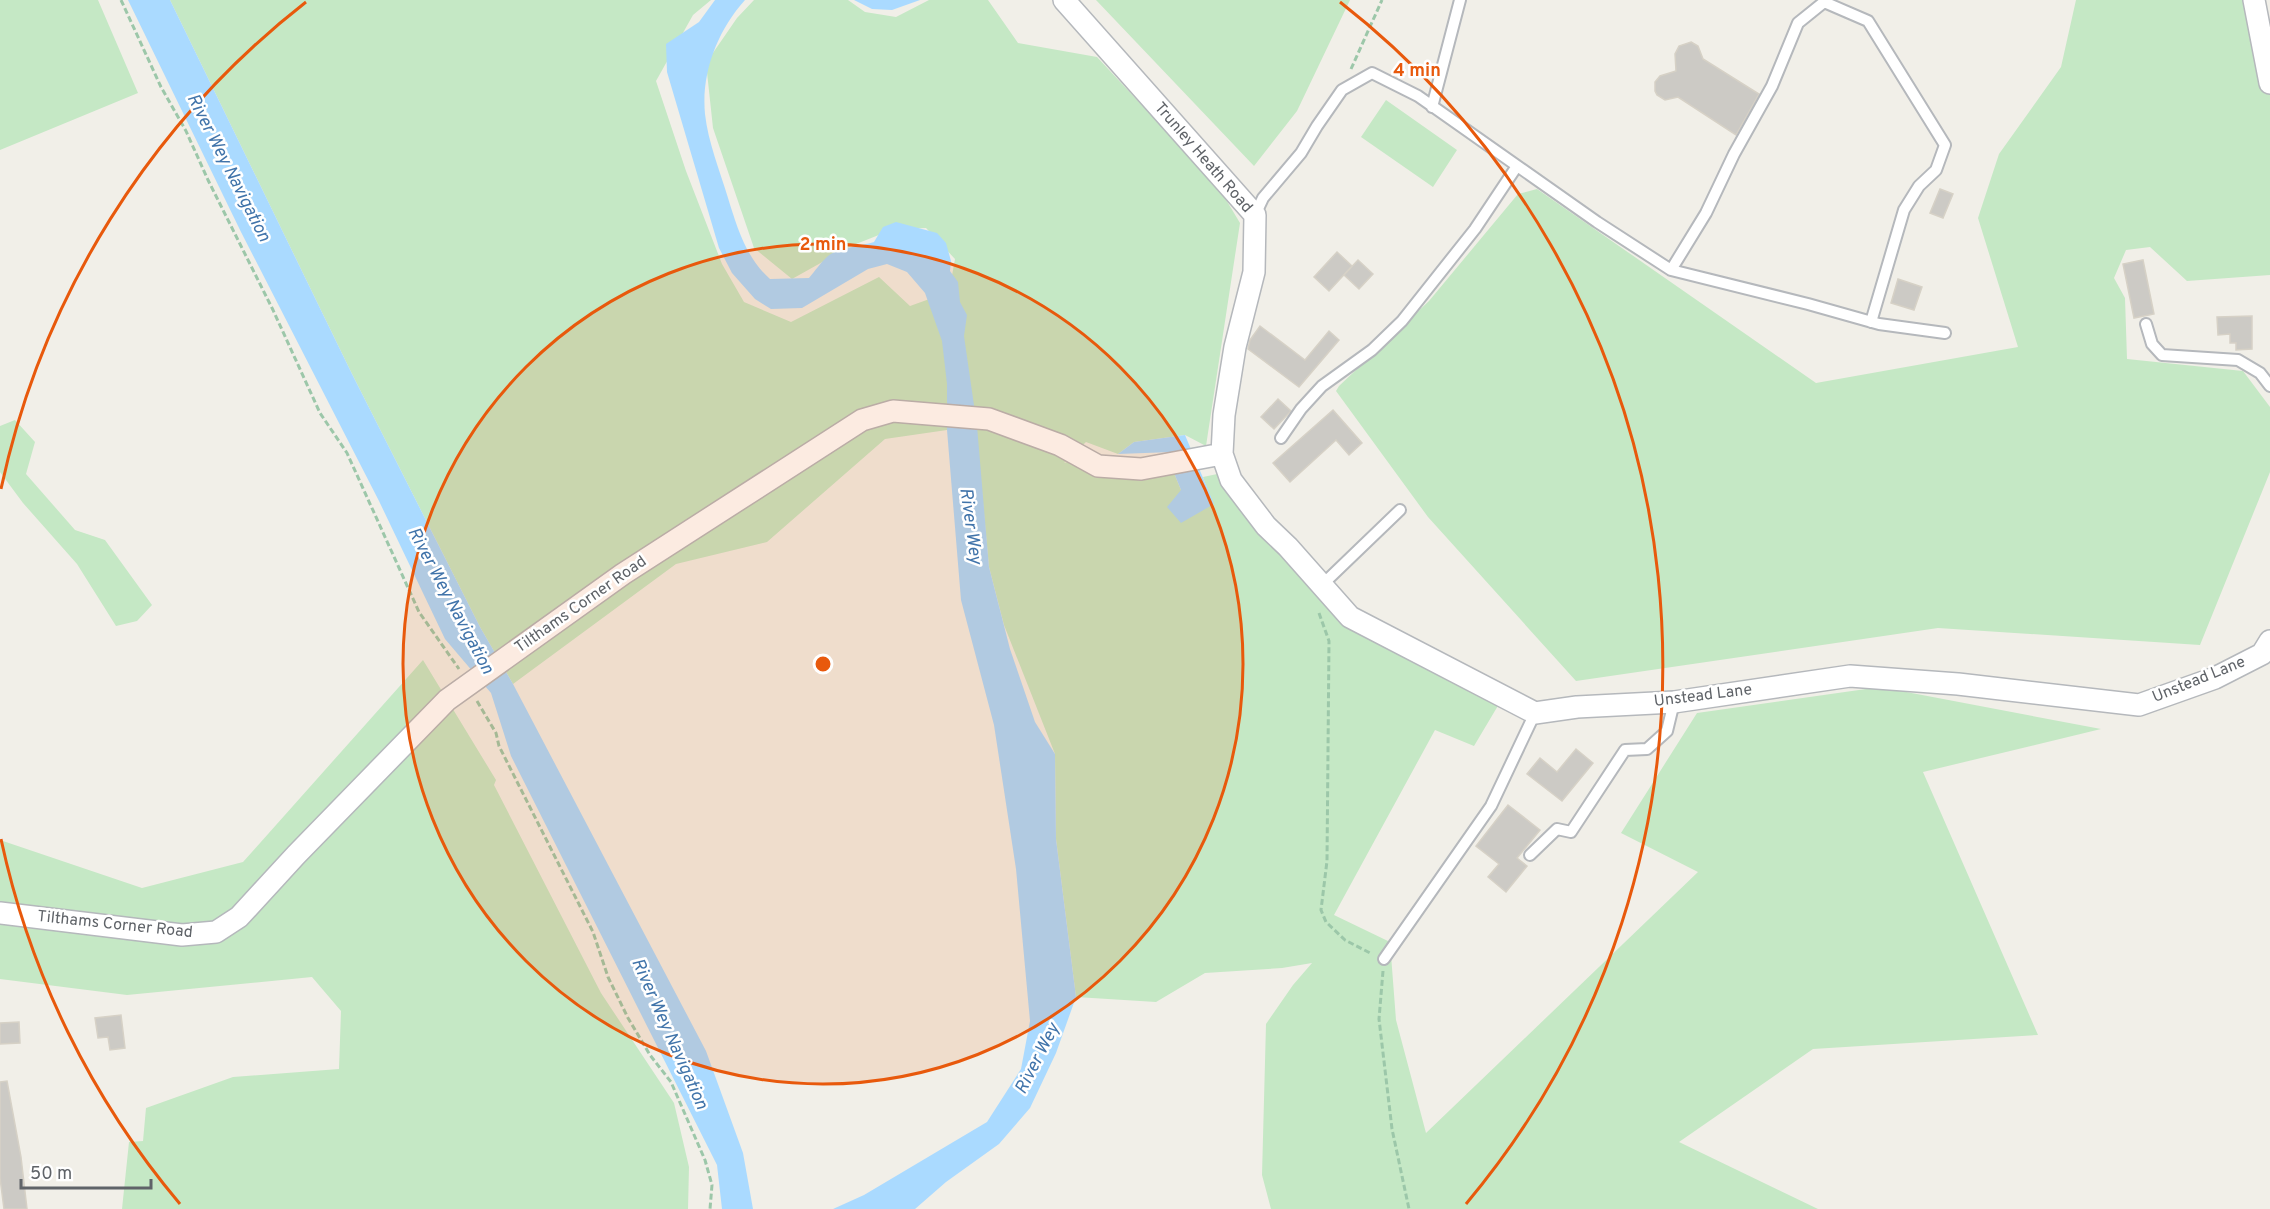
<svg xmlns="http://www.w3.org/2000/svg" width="2270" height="1209" viewBox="0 0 2270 1209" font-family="Overpass,sans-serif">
<rect width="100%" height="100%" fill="#f1efe8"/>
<path fill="#c5e8c5" d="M0,0H98L138,93L0,150Z
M170,0H711L693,15L656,81L686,171L722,264L744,302L791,322L879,277L910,306L949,292L955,259L926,228L894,229L851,246L792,279L754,248L713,128L706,63L737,18L754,0H848L865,12L896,17L929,0H988L1018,43L1097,57L1219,188L1240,223L1206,446L1185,435L1134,442L1118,454L1086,442L1064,463L1077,459L1117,479L1174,473L1181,490L1213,504L1203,477L1222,473L1241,510L1355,628L1499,704L1474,746L1435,730L1334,915L1390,942L1396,1020L1426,1133L1698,872L1621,833L1697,713L1880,687L2101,729L1923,772L2038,1035L1813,1049L1679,1142L1818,1209H1271L1262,1175L1266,1024L1293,985L1312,963L1282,968L1205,973L1156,1002L1076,997L1056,839L1055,754L1004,625L989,567L982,492L966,399L947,430L885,439L767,542L676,564L513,684L480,627L352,374Z
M1096,0H1350L1297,111L1254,166Z
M2076,0H2256L2270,68V275L2187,281L2150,247L2126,250L2114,278L2125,298L2127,359L2243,371L2270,407V472L2200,645L1938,628L1576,681L1428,517L1336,391L1339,386L1429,301L1518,194L1537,189L1816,383L2018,347L1978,218L1999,154L2061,67Z
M1386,100L1457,150L1433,187L1361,137Z
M15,420L35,442L26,474L75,530L105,540L152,605L137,621L116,626L77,564L23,503L0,472V426Z
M423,660L496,780L494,785L601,993L674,1103L689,1167L688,1209H122L129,1142L143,1141L146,1108L233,1077L339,1069L341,1011L312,977L127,995L0,979V840L142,888L243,862Z"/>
<path fill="#aadaff" d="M128,0H170L352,374L480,627L513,684L706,1051L743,1153L753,1209H722L717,1165L511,756L491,693L445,639L379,501L241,232Z
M715,0H745C718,30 701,72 705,114C708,142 720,171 728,198C737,227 746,258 770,279L809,278C815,271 821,262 828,256C838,248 861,246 874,242L883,227L896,222L937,233L946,243L951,261L950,271L958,282L960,302L967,315L964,336L977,426L989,567L1010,649L1035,722L1055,754L1056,839L1076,997L1056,1053L1030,1108L999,1144L946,1182L915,1209H833L864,1195L987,1122L1021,1069L1030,1021L1016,869L994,725L961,600L947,430V384L942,341L925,293L907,272L887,264L868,269L802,308L771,309L755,299L732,273L719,248L667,72L666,44L699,22Z
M854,0H920L892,10L872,9Z
M1185,435L1214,504L1181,523L1167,507L1181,490L1174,473L1172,452L1118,454L1134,442Z"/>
<path fill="#cccac5" stroke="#d6d1c6" stroke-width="1.5" d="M1691,42L1698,46L1703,59L1759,94L1736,135L1678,97L1665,100L1657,95L1655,91V82L1660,76L1676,71L1675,54L1679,46Z
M1940,189L1953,194L1943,218L1930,213Z
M1337,252L1352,266L1329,291L1314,277Z
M1358,260L1373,274L1359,289L1344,275Z
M2143,260L2154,314L2134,318L2123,264Z
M1898,279L1922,287L1914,310L1891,303Z
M2252,316V349L2236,350V343H2230V334L2218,335L2217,317Z
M1260,326L1305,360L1329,331L1339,340L1299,387L1248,349L1250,340Z
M1278,399L1291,411L1274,429L1261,417Z
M1333,410L1362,443L1349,455L1336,440L1290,482L1273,463Z
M1576,749L1593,763L1562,801L1527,774L1540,758L1557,772Z
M1508,805L1540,830L1517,858L1527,866L1506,892L1488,877L1499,864L1476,846Z
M121,1015L125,1048L110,1050L108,1037L98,1038L95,1018Z
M19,1022L20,1043L0,1044V1023Z
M7,1081L21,1157L27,1209H4L0,1178V1082Z"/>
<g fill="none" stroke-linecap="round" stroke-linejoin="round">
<g stroke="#b5b8bc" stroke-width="14">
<path id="lane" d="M1432,107L1460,0
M1255,215L1263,198L1301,153L1317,126L1342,90L1372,73L1418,96L1597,222L1671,270L1706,213L1734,154L1772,86L1798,23L1824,2L1868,21L1945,145L1936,170L1919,186L1904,210L1871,322
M1671,270L1808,304L1879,324L1945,333
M2146,324L2152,344L2162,355L2238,360L2260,373L2270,386
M1281,438L1301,409L1322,386L1372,350L1402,321L1475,229L1517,166
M1322,585L1400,510
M1530,855L1557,829L1571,832L1625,750L1647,749L1667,731L1674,702
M1384,959L1491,806L1535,713"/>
</g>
<g stroke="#b5b8bc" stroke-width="24">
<path id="street" d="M1064,0L1255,215L1254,272L1235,347L1224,415L1222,454L1231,480L1266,526L1288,547L1350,617L1535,713L1577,707L1674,702L1850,676L1958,684L2139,705L2215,678L2262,654L2270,641
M2254,0L2270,83
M0,913L182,935L216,932L239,917L296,855L447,700L623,574L862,420L893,411L989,419L1060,445L1098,466L1141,469L1222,454"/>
</g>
<path stroke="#9cc7a9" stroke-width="3" stroke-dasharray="6 3" stroke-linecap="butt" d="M121,0L161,87L186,131L208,180L273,310L320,413L347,453L419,612L459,669
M1351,69L1382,0
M1319,613L1329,641L1327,861L1321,910L1326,922L1345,940L1372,954
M477,701L496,733L499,746L593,932L608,977L628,1018L650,1055L671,1082L705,1160L712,1185L710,1209
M1383,971L1379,1019L1392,1129L1409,1209"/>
<use href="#lane" stroke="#fff" stroke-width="10"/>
<use href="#street" stroke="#fff" stroke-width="21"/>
</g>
<circle cx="823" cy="664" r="420" fill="#e8590c" fill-opacity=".12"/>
<g fill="none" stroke="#e8590c" stroke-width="3">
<circle cx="823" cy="664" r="420"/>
<path d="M180 1204A840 840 0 0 1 1 839M1 489A840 840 0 0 1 306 2M1340 2A840 840 0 0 1 1466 1204"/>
</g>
<g text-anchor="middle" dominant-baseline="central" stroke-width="5" stroke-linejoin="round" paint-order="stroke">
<g font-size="16" fill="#5f6368" stroke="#fff">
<text transform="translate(1203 158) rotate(49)">Trunley Heath Road</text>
<text transform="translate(581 605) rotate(-35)">Tilthams Corner Road</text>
<text transform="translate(2199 680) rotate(-22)">Unstead Lane</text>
<text transform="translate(1703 696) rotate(-7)">Unstead Lane</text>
<text transform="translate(115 925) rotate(6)">Tilthams Corner Road</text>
</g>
<g font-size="18" font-style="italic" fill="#4174aa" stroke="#fff">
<text transform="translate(228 168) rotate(63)">River Wey Navigation</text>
<text transform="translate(970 526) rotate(82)">River Wey</text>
<text transform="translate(450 601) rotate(62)">River Wey Navigation</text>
<text transform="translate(669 1034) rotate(66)">River Wey Navigation</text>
<text transform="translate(1038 1059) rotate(-63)">River Wey</text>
</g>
</g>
<circle cx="823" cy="664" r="9" fill="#e8590c" stroke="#fff" stroke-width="3"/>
<g font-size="18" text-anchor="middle" font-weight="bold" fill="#e8590c" stroke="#fff" stroke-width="5" stroke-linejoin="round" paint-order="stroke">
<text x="1417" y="76">4 min</text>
<text x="823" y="250">2 min</text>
</g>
<path d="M21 1179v9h130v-9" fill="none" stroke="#5f6368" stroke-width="3"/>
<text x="30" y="1179" font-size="18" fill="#5f6368" stroke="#ffffff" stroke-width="4.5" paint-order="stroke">50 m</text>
</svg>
